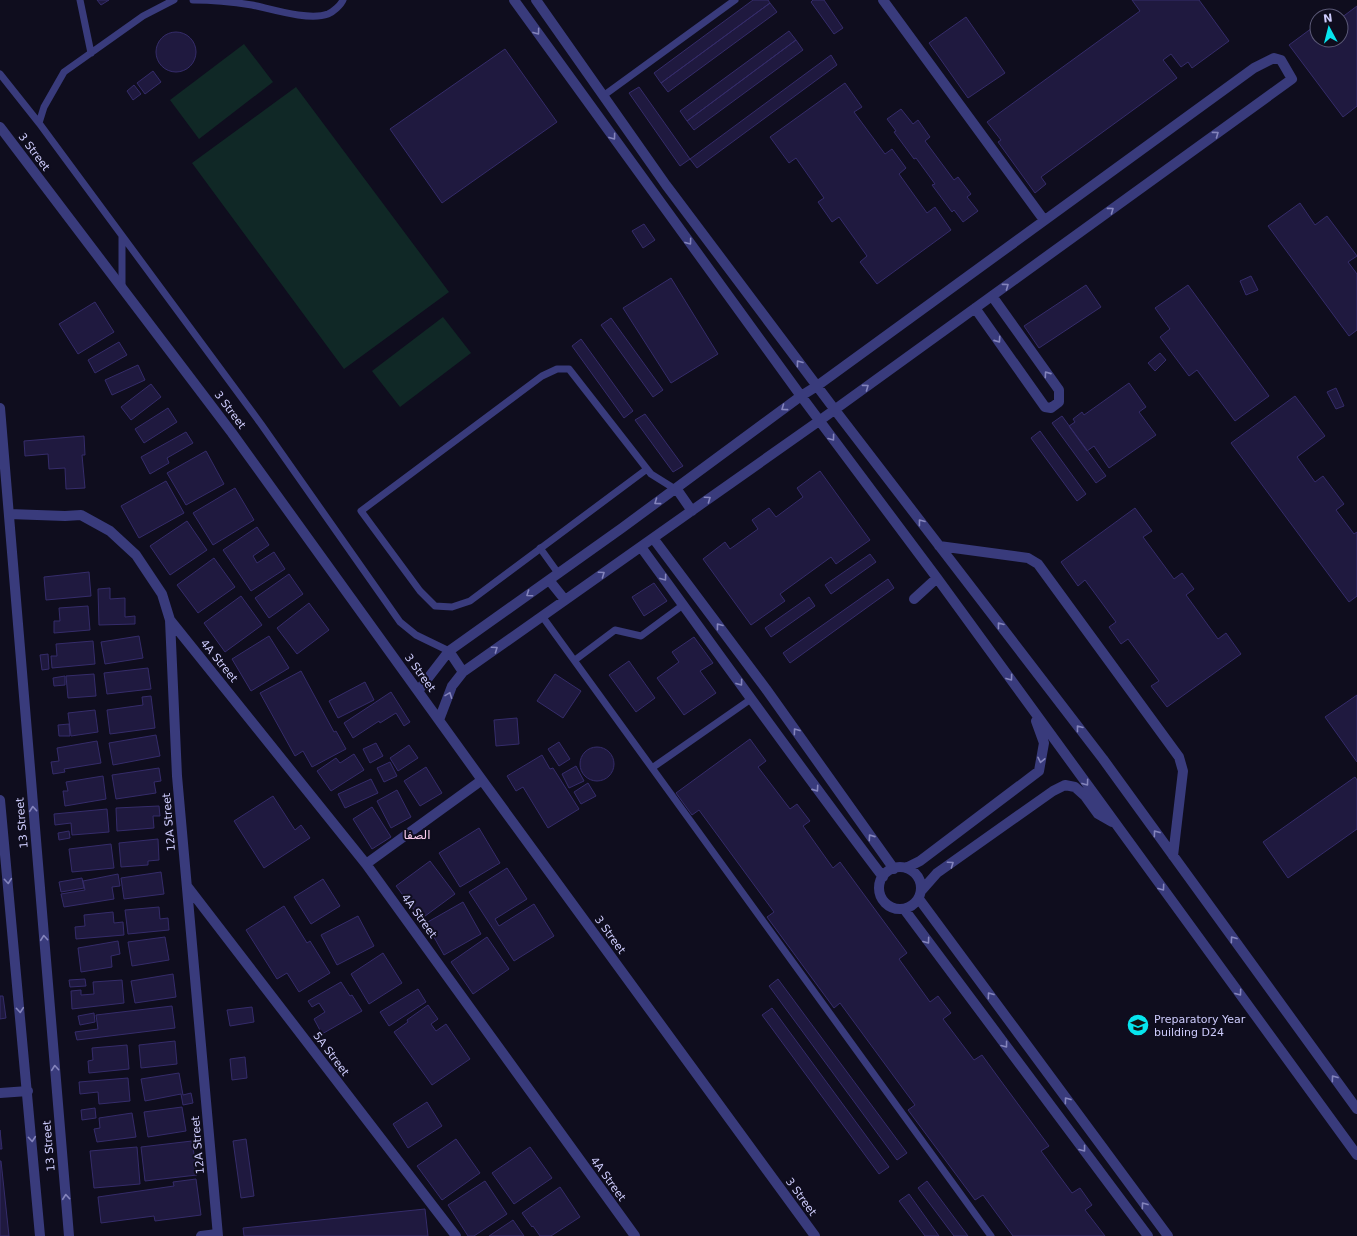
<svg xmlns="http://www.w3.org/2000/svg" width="1357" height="1236" viewBox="0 0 1357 1236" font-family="'DejaVu Sans','Noto Sans Arabic',sans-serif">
<rect width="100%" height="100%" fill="#0f0d1e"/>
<path fill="#102826" d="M244,44L273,82L199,139L170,100Z
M296,87L449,292L344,369L192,163Z
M443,317L471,353L400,407L372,371Z"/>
<path fill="#1f193f" stroke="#352c6a" d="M97,0H109L101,5Z
M753,0H768L770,3L661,83L654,73Z
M813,0H824L843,28L834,34L811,2Z
M1132,0H1199L1229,41L1192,68L1188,62L1181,67L1171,54L1163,60L1177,78L1041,177L1046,184L1035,193L998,142L1001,140L987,122L1140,11Z
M770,3L777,12L668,92L661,83Z
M1357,6V106L1343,117L1289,45L1312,28L1317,35V40H1341V18Z
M966,17L1005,73L968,98L929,43Z
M789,31L796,40L687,121L680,111Z
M156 52a20 20 0 1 1 40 0a20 20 0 1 1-40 0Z
M796,40L803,50L694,130L687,121Z
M505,49L557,122L442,203L390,129Z
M831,55L837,65L697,168L690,159Z
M153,71L161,82L145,94L137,83Z
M845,83L862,107L854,112L885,154L892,149L906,168L899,174L927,213L935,207L951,230L877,284L860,262L867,256L839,217L832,222L818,202L824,198L796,158L789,163L770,137Z
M134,85L141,94L133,100L127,91Z
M639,87L690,159L680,166L629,93Z
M901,109L913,124L918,120L930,137L925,141L954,180L958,177L971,194L967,197L978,211L963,222L954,210L952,212L932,185L935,184L916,158L914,159L894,132L896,131L887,119Z
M1300,203L1315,225L1327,216L1357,256L1348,262L1357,274V330L1349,336L1268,226Z
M644,224L655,240L643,248L632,231Z
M1251,276L1258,290L1246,295L1240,281Z
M671,278L718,354L671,383L623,308Z
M1086,285L1101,307L1039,348L1024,326Z
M1188,285L1269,396L1235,421L1197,370L1189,376L1160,337L1170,329L1155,308Z
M95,302L114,332L78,354L59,324Z
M611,318L663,390L653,397L601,325Z
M581,339L633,411L624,418L572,346Z
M119,342L127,355L95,373L88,360Z
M1160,353L1166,360L1155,371L1148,363Z
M138,365L145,380L112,395L105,380Z
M1129,383L1146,407L1139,412L1156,435L1109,468L1094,446L1087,451L1069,426L1075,422L1073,419L1082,412L1084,415Z
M151,384L161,397L131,420L121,407Z
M1336,388L1344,406L1336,409L1327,392Z
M1295,396L1325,436L1297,457L1315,482L1323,476L1344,504L1336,510L1354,534L1357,532V596L1349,602L1231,443Z
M168,408L177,422L144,443L135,429Z
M645,414L683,466L673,472L635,420Z
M1062,416L1106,476L1096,483L1052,423Z
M1040,431L1086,494L1077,501L1031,438Z
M186,432L193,443L167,458L169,463L150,474L141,457Z
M84,436L85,455H82L85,488L66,489L65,468L49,469L48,454L25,456L24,441Z
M206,451L224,484L186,505L167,473Z
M820,471L870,540L836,564L831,557L780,594L785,601L751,625L703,559L725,542L730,549L758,529L752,520L769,508L776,517L803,497L797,488Z
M166,481L184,513L139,538L121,506Z
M235,488L254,520L213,545L193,513Z
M1135,508L1152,531L1143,537L1174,579L1182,573L1194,589L1186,595L1218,639L1226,633L1241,654L1167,707L1151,686L1159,681L1128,639L1121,644L1109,627L1116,622L1085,580L1078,586L1061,562Z
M187,521L207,550L170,575L150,546Z
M257,527L269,545L253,556L257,563L274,552L285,569L251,591L223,550Z
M870,554L876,562L831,594L825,585Z
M214,558L235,587L198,613L177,585Z
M89,572L91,596L46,600L44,577Z
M289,574L303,594L269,618L255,598Z
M888,579L894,588L790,663L783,653Z
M654,583L667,601L644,616L632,597Z
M110,588V599L125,598V617L135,616V624L99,625L98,589Z
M241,596L262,625L225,652L204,623Z
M809,597L815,606L771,637L765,628Z
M309,603L329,630L297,654L277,628Z
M88,606L90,630L54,633V621H60L59,608Z
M139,636L143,658L105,664L101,642Z
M269,636L289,668L251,691L232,659Z
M694,637L713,663L700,671L716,693L684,715L657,678L679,662L672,652Z
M93,641L95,664L52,668L51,656H57L56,644Z
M48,654L49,669L42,670L40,655Z
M629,661L655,698L636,712L609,675Z
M148,668L151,689L107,694L104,673Z
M301,671L334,732L336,731L346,749L312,767L303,751L295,756L260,693Z
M94,674L96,696L68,698L66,676Z
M555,674L581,691L563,718L537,701Z
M65,676V685L54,686L53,678Z
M365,682L374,700L338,718L329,701Z
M391,692L410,722L404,726L396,713L380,723L379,721L353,738L344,723Z
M1357,695V762L1325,717Z
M151,696L155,728L110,734L107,710L143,705L142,697Z
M95,710L98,732L71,736L68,713Z
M517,718L519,744L496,746L494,720Z
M69,724L70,736H59L58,725Z
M156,735L160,756L113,765L109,743Z
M750,739L766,761L758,767L790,809L797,804L810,821L803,826L833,868L840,862L907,953L899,959L930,1002L938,996L951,1013L943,1019L974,1060L982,1055L998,1077L1049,1146L1041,1151L1072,1193L1080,1188L1092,1205L1085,1210L1105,1236H1013L983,1195L975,1200L908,1110L915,1105L840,1003L834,1008L767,917L774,912L699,810L692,815L676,793Z
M97,741L101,763L64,769L65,772L53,774L51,762L59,761L57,748Z
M559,742L570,759L559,766L548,749Z
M376,743L383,756L370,763L363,749Z
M409,745L418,758L398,771L390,758Z
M580 764a17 17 0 1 1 34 0a17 17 0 1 1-34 0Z
M354,754L364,770L331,791L317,771L336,758L340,763Z
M542,755L550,769L553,768L579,809L548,828L523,787L516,791L507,776Z
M390,762L397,776L384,782L377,768Z
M576,766L584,781L569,788L562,774Z
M426,767L442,793L420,806L404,781Z
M159,768L161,781L154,782L156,793L116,799L112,775Z
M103,776L106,799L65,806L63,791H68L66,782Z
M1355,777L1357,780V829L1288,878L1263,842Z
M371,779L378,793L345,808L338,794Z
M588,783L596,796L581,804L574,792Z
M397,790L411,817L391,828L377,801Z
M273,796L295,830L301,825L310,838L264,868L234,821Z
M159,806L160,816H153L154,828L117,831L116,808Z
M372,807L391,837L372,849L353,819Z
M107,809L109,832L72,835L71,823L55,825L54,814Z
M479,828L500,863L460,887L439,853Z
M69,831L70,838L59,840L58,833Z
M158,839L159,860L148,861V865L121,867L119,843Z
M111,844L114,868L72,872L69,849Z
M430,861L455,894L421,919L396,886Z
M507,868L527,899L495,919L499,926L534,904L554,936L514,961L469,892Z
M161,872L164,894L124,899L121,878Z
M118,874L120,886L112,887L114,899L64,907L61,894L85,890L83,881Z
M82,878L84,888L61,892L59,882Z
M323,879L340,906L311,924L294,897Z
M463,902L481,934L444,955L426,923Z
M284,906L307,943L310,941L330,973L299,992L287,973L277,979L246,930Z
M159,907L160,919L168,918L169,930L128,934L125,910Z
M113,912L114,923L123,922L124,935L76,939L75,927L85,926L84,915Z
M358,916L374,946L337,965L321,935Z
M165,937L169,960L132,966L128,942Z
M487,937L509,969L473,994L451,962Z
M118,941L120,954L111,956L112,967L81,972L78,948Z
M383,953L402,983L369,1004L351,974Z
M173,974L176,997L135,1003L131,981Z
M85,979L86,986L70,987L69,980Z
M778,979L907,1153L897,1160L769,986Z
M122,980L124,1003L72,1009L71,991L81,990V995L94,994L93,982Z
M341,982L350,996L352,995L362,1011L322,1034L314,1019L325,1012L319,1003L312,1007L308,1001Z
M418,989L426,1002L389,1026L380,1012Z
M0,996H3L6,1018L0,1019Z
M428,1005L438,1019L431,1024L436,1031L446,1024L470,1059L432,1085L394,1032L408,1022L407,1020Z
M172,1006L175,1028L77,1040L75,1032L98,1029L96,1015Z
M252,1007L254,1022L230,1026L227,1010Z
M772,1008L889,1167L879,1174L762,1015Z
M94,1013L95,1022L80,1025L78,1016Z
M175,1041L177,1064L141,1068L139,1045Z
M127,1045L129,1069L89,1073L88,1061L93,1060L92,1048Z
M245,1057L247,1078L232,1080L230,1059Z
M179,1073L183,1095L191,1093L193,1103L183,1105L181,1094L145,1101L141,1079Z
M128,1078L130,1101L99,1104L98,1092L80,1094L79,1082Z
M427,1102L442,1126L408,1148L393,1124Z
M182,1107L186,1131L148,1137L144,1112Z
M95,1108L96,1118L82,1120L81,1110Z
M132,1113L136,1137L97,1142L94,1129L100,1128L99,1118Z
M0,1130L2,1149H0Z
M246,1139L254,1196L241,1198L233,1141Z
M456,1139L480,1173L442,1200L417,1166Z
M192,1141L197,1175L145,1181L141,1147Z
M137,1147L140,1184L94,1188L90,1151Z
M530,1147L552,1178L514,1204L492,1173Z
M0,1161H1L9,1236H0Z
M196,1179L201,1215L155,1221L154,1216L101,1223L98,1197L174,1186L173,1182Z
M485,1181L507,1214L474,1236H468L448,1205Z
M927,1181L968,1236H954L918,1188Z
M560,1187L580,1217L551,1236H540L533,1226L532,1227L522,1213Z
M909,1194L939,1236H925L899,1201Z
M425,1209L428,1236H244L243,1228Z
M513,1220L524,1236H489Z"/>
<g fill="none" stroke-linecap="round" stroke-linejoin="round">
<path stroke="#393b7c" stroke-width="7" d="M80,0L91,53
M174,0L143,16L64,72L44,107L39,123L261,424L400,622L416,635L449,651
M193,0C212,0 233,2 252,5C271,9 309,21 328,14C333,12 341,5 343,0
M0,74L39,123
M603,96L735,0
M122,236V288
M647,469L470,601L452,607L435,606L420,591L361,511L542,376L557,369H569L647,469L651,474L675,489
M540,548L558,573
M542,616L991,1236
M575,660L615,630L641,636L683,605
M652,768L751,699"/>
<path stroke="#393b7c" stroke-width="10" d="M514,0L801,396L937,578L1357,1155
M536,0L666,185L835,410L1103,759L1357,1109
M883,0L1044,220
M0,127L232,433L482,780L815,1236
M975,308L1045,407L1051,408L1059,402V390L992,296
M0,408L69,1236
M676,488L692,511
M9,514L65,516L81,515L110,531L136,555L162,594L170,620L177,776L218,1236
M653,538L766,689L894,869
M939,546L1028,558L1038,564L1179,757L1183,771L1173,856
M641,547C721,657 800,768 883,877
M549,580L565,600
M914,599L937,578
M170,620L366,864L635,1236
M449,651L463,672
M418,691L449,651L622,528L801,396L817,386L1254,68L1274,58L1281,60L1292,79L819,421L463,672L452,686L439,720
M0,800L40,1236
M366,864L482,780
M879 888a21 21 0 1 1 42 0a21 21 0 1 1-42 0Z
M906,868L920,861L1039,771L1044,743L1036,721
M187,886L456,1236
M922,890L937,873L1053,791L1065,785L1075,787L1085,796L1098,814L1112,822
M919,899L1168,1236
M904,909L1148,1236
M0,1093L28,1091
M201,1236L217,1234"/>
</g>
<defs><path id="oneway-chevron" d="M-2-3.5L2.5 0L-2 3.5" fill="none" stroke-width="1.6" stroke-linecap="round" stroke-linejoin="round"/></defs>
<g stroke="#8484bc">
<use href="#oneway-chevron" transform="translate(537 32) rotate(54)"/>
<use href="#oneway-chevron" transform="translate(1216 134) rotate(-36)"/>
<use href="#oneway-chevron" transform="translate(613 137) rotate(54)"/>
<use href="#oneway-chevron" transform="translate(1111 210) rotate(-36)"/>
<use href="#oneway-chevron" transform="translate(689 242) rotate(54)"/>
<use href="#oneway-chevron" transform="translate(1006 286) rotate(-36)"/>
<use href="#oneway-chevron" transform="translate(998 340) rotate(55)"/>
<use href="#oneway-chevron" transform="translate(799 363) rotate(-127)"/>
<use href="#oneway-chevron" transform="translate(1047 374) rotate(-125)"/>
<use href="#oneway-chevron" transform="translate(866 387) rotate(-36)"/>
<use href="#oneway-chevron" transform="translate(784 408) rotate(144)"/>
<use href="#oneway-chevron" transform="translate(832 438) rotate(53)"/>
<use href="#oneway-chevron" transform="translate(708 499) rotate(-35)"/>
<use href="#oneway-chevron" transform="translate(657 502) rotate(144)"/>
<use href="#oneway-chevron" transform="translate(921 522) rotate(-127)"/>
<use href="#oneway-chevron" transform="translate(602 574) rotate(-35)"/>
<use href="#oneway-chevron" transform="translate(664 578) rotate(54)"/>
<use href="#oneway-chevron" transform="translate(529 594) rotate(145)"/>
<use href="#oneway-chevron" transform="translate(1000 625) rotate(-128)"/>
<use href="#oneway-chevron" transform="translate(719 626) rotate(-127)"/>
<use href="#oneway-chevron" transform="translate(495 649) rotate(-35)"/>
<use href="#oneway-chevron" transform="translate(1010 678) rotate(54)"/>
<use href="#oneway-chevron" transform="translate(740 683) rotate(54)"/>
<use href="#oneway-chevron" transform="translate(449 695) rotate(-69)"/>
<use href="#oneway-chevron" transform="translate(1079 728) rotate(-128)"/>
<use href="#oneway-chevron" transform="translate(796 731) rotate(-126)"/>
<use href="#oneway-chevron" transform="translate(1041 760) rotate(102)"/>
<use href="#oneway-chevron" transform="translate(1086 783) rotate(54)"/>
<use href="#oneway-chevron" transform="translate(816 789) rotate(55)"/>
<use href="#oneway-chevron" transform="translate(33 809) rotate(-95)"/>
<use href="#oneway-chevron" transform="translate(1156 833) rotate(-126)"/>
<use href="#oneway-chevron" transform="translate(871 837) rotate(-125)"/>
<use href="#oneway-chevron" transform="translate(951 864) rotate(-35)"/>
<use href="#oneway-chevron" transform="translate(8 881) rotate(85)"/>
<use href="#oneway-chevron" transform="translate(1162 888) rotate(54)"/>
<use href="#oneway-chevron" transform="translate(44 938) rotate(-95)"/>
<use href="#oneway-chevron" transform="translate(1233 939) rotate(-126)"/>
<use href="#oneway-chevron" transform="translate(927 941) rotate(54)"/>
<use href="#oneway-chevron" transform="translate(1239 993) rotate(54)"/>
<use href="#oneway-chevron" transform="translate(990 995) rotate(-126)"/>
<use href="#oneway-chevron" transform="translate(20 1010) rotate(85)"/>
<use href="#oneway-chevron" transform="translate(1005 1045) rotate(53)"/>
<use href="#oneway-chevron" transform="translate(55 1068) rotate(-95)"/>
<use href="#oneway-chevron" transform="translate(1334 1078) rotate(-126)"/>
<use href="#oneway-chevron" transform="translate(1067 1100) rotate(-126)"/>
<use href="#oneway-chevron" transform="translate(32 1139) rotate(85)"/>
<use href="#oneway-chevron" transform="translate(1083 1149) rotate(53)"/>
<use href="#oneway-chevron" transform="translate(66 1197) rotate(-95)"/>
<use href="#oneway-chevron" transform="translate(1144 1205) rotate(-126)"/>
</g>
<defs>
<g id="university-disc" transform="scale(1.15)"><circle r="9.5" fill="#07e5ee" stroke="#0f0d1e"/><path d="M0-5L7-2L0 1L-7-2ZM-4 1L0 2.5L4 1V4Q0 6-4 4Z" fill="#111"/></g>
</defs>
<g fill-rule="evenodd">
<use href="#university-disc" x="1138" y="1025"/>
</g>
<g text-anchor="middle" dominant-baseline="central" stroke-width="4" stroke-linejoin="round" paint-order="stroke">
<g font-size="11" fill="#ceccfd" stroke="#0f0d1e">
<text transform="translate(34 152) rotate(53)">3 Street</text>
<text transform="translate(230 410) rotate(53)">3 Street</text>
<text transform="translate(219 661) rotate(51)">4A Street</text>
<text transform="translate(420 673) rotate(54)">3 Street</text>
<text transform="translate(169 822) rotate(-95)">12A Street</text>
<text transform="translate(22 823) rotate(-95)">13 Street</text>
<text transform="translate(419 916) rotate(54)">4A Street</text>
<text transform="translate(610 935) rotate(54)">3 Street</text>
<text transform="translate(331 1054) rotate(53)">5A Street</text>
<text transform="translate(198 1145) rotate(-95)">12A Street</text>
<text transform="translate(49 1146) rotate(-95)">13 Street</text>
<text transform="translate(608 1179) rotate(54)">4A Street</text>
<text transform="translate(801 1197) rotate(54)">3 Street</text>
</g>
<g font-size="11" fill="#ceccfd" stroke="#0f0d1e" text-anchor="start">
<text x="1154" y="1019">Preparatory Year<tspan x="1154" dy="13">building D24</tspan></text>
</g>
<g font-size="12" fill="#fdceef" stroke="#0f0d1e">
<text x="417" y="835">الصفا</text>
</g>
</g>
<g transform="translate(1329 28) rotate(353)"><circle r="19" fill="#0f0d1e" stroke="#5b5977"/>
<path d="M0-3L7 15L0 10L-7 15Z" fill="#07e5ee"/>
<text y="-6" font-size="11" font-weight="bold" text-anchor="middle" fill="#ceccfd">N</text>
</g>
</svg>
